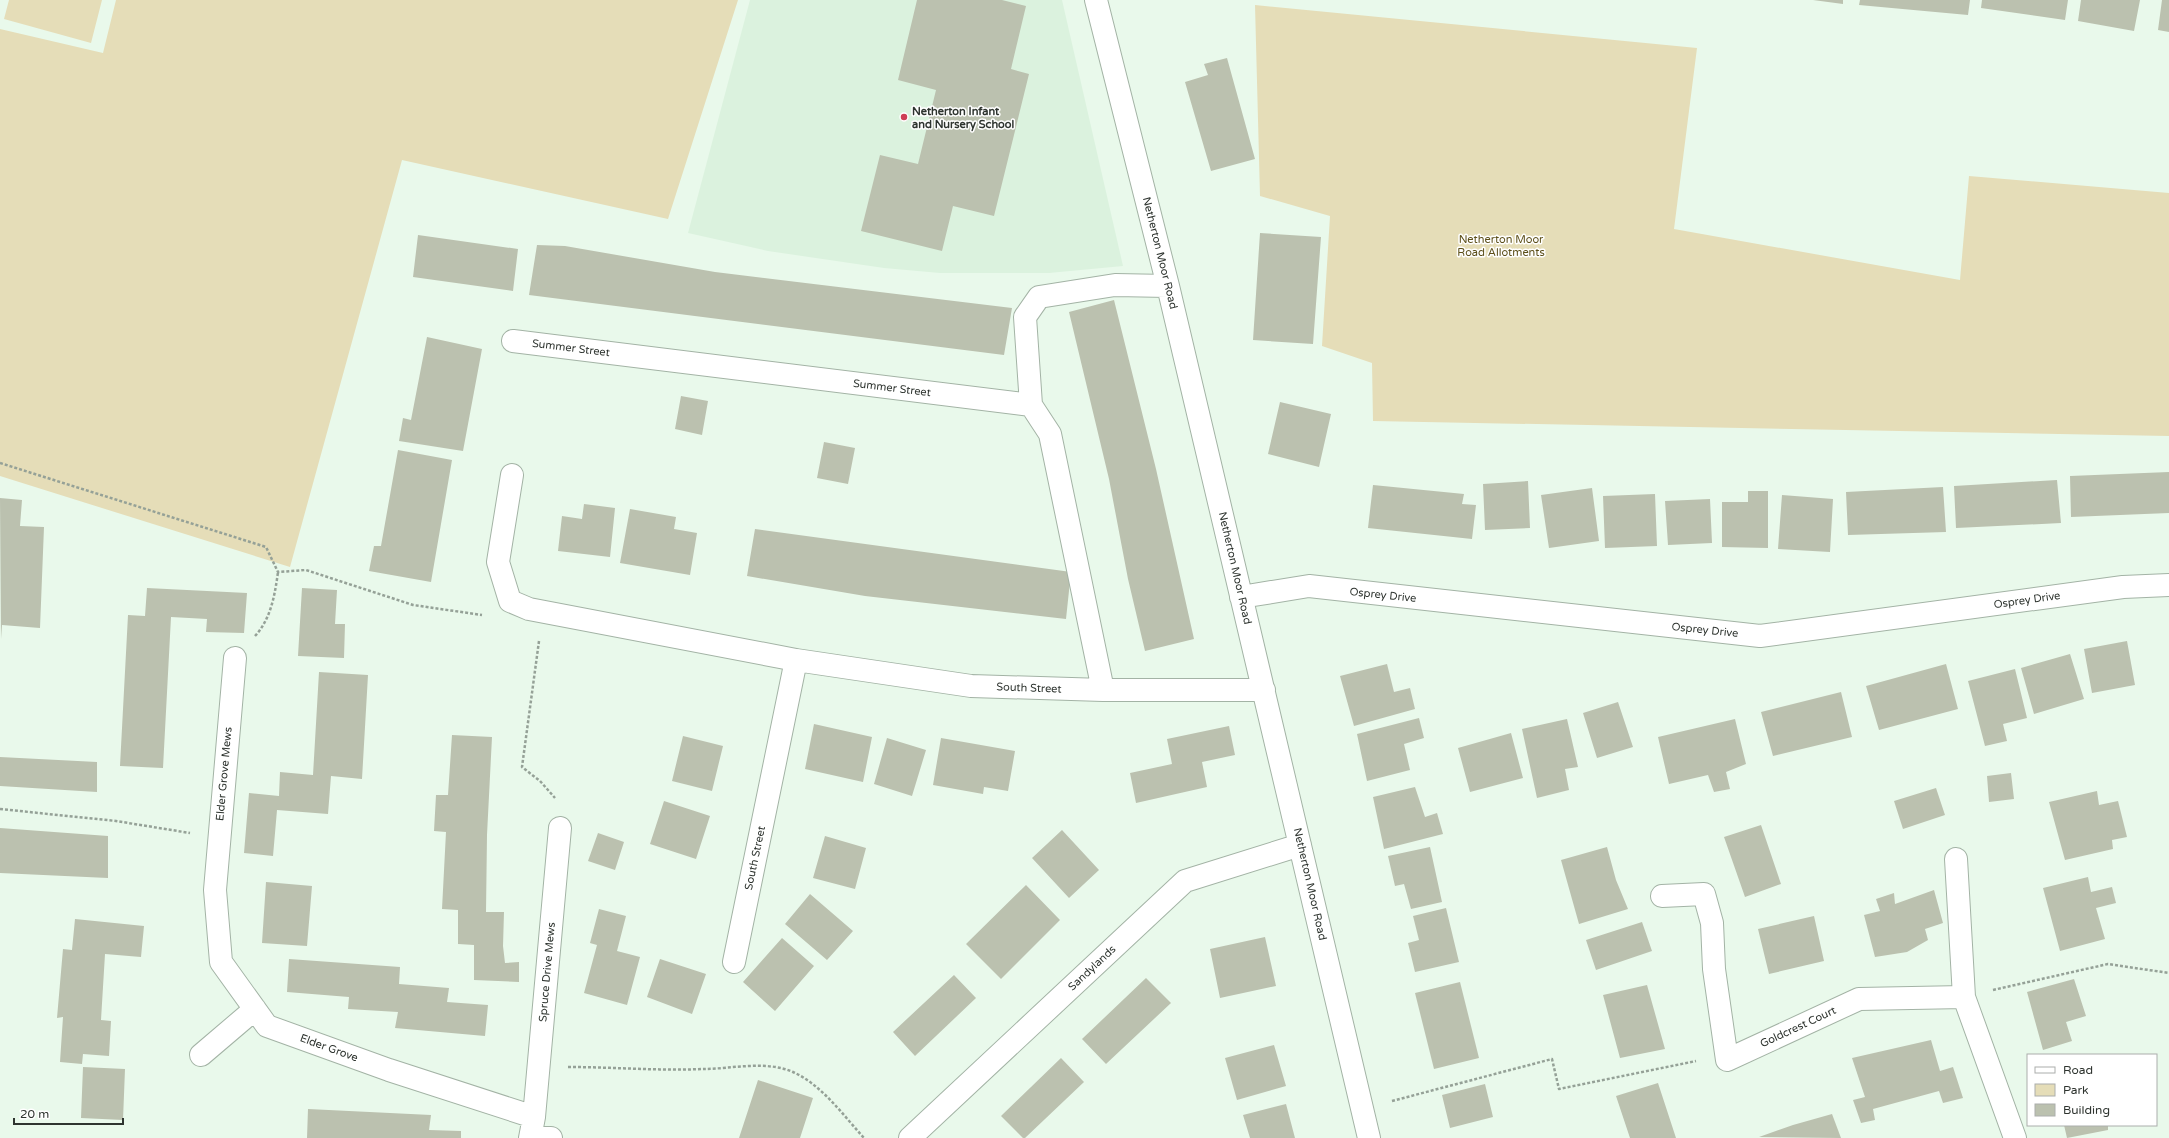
<svg xmlns="http://www.w3.org/2000/svg" width="2169" height="1138" viewBox="0 0 2169 1138" font-family="'Varela Round',sans-serif">
<rect width="100%" height="100%" fill="#e9f9eb"/>
<path fill="#dbf2de" d="M750,0H1062L1123,266L1049,273H940L884,268L768,251L688,233Z"/>
<path fill="#e5ddb8" d="M9,0H102L91,43L4,19Z
M116,0H738L668,219L402,160L290,567L0,476V29L103,53Z
M1255,5L1697,48L1674,229L1960,280L1969,176L2169,193V436L1373,421L1372,363L1322,346L1330,216L1260,196Z"/>
<path fill="#bbc1af" d="M917,0H1002L1026,6L1011,69L1029,74L994,216L953,206L942,251L861,231L880,155L918,164L936,90L898,80Z
M1813,0H1843V4Z
M1860,0H1970L1968,15L1859,5Z
M1982,0H2068L2065,20L1981,8Z
M2081,0H2140L2134,31L2078,21Z
M2162,0H2169V32L2158,30Z
M1227,58L1255,159L1211,171L1185,82L1208,75L1204,64Z
M1260,233L1321,237L1313,344L1253,340Z
M418,235L518,249L513,291L413,277Z
M537,245L565,246L715,272L1012,308L1004,355L529,295Z
M1114,300L1156,469L1194,639L1145,651L1128,579L1109,479L1069,312Z
M427,337L482,349L463,451L399,441L403,418L411,420Z
M681,396L708,401L702,435L675,429Z
M1280,402L1331,414L1319,467L1268,454Z
M824,442L855,448L848,484L817,478Z
M398,450L452,460L431,582L369,571L374,546H381Z
M2169,472V513L2071,517L2070,476Z
M2057,480L2061,523L1956,528L1954,486Z
M1528,481L1530,528L1485,530L1483,484Z
M1373,485L1464,494L1462,504L1476,505L1472,539L1368,528Z
M1943,487L1946,532L1848,535L1846,492Z
M1592,488L1599,541L1549,548L1541,495Z
M1748,491H1768V548L1722,547V502H1748Z
M1655,494L1657,546L1605,548L1603,496Z
M1782,495L1833,499L1830,552L1778,549Z
M0,498L22,500L20,526L44,527L40,628L2,625L1,639Z
M1710,499L1712,543L1668,545L1665,501Z
M584,504L615,508L610,557L558,551L562,516L582,519Z
M630,509L676,517L674,529L697,533L690,575L620,563Z
M755,529L1071,572L1066,619L865,596L747,576Z
M147,588L247,593L244,633L206,632L207,619L171,617L163,768L120,766L128,615L145,616Z
M302,588L337,590L335,624H345L344,658L298,656Z
M2127,641L2135,685L2092,693L2084,649Z
M2070,654L2084,699L2034,714L2021,668Z
M1387,664L1394,692L1410,688L1415,709L1354,726L1340,676Z
M1946,664L1958,709L1879,730L1866,686Z
M2015,669L2027,718L2003,724L2007,741L1985,746L1968,681Z
M319,672L368,675L362,779L331,776L328,814L277,810L273,856L244,853L249,793L279,796L280,772L313,775Z
M1841,692L1852,737L1773,756L1761,712Z
M1618,702L1633,747L1597,758L1583,713Z
M1419,718L1424,738L1404,744L1410,770L1367,781L1357,734Z
M1567,719L1578,767L1565,769L1569,790L1537,798L1522,729Z
M1735,719L1746,764L1726,772L1730,789L1714,792L1708,775L1669,784L1658,737Z
M814,724L872,737L863,782L805,769Z
M1229,726L1235,755L1202,762L1207,787L1136,803L1130,773L1172,764L1167,739Z
M1511,733L1523,778L1470,792L1458,748Z
M452,735L492,737L487,835L486,912H504L503,946L505,963L519,962V982L474,980V945L458,944V910L442,909L446,832L434,831L436,795H448Z
M683,736L723,746L712,791L672,781Z
M887,738L926,750L912,796L874,784Z
M941,738L1015,751L1008,791L984,787L983,794L933,785Z
M0,757L97,762V792L0,786Z
M2011,773L2014,799L1989,802L1987,776Z
M1415,787L1425,817L1437,813L1443,834L1384,849L1373,797Z
M1936,788L1945,815L1903,829L1894,801Z
M2097,791L2099,805L2118,801L2127,837L2112,840L2113,849L2065,860L2049,802Z
M664,801L710,816L696,859L650,844Z
M1761,825L1781,884L1745,897L1724,837Z
M0,828L108,836V878L0,873Z
M1062,830L1099,870L1069,898L1032,858Z
M598,833L624,842L615,870L588,861Z
M825,836L866,848L855,889L813,878Z
M1430,847L1442,902L1411,909L1404,884L1395,886L1388,856Z
M1607,847L1616,880L1628,909L1579,924L1561,860Z
M2088,877L2091,892L2112,887L2116,903L2096,908L2105,939L2060,951L2043,888Z
M266,882L312,886L307,946L262,943Z
M1026,885L1060,920L1001,979L966,944Z
M1934,890L1943,923L1925,929L1928,940L1907,952L1875,957L1864,915L1880,911L1876,899L1894,893L1895,904Z
M810,894L853,931L827,960L785,924Z
M1446,908L1459,962L1415,972L1408,943L1419,940L1413,916Z
M599,909L626,916L617,951L640,957L627,1005L584,993L597,945L590,943Z
M1814,916L1824,961L1769,974L1758,929Z
M75,919L144,926L141,957L105,954L101,1020L111,1021L109,1056L83,1054L82,1064L60,1062L63,1017L57,1018L63,949L72,950Z
M1642,922L1652,951L1596,970L1586,940Z
M1265,937L1276,986L1220,998L1210,949Z
M782,938L814,966L775,1011L743,982Z
M289,959L400,967L399,984L449,988L447,1002L488,1005L485,1036L395,1028L398,1012L348,1009L349,997L287,992Z
M660,959L706,974L692,1014L647,997Z
M954,975L976,998L915,1056L893,1032Z
M1146,978L1171,1003L1106,1064L1082,1039Z
M2074,979L2086,1016L2066,1022L2072,1041L2043,1050L2027,992Z
M1460,982L1479,1058L1434,1069L1415,993Z
M1647,985L1665,1049L1620,1058L1603,995Z
M1931,1040L1940,1071L1953,1067L1963,1098L1943,1103L1939,1091L1873,1109L1875,1120L1861,1123L1853,1100L1865,1097L1852,1058Z
M1274,1045L1286,1086L1237,1100L1225,1058Z
M1061,1058L1084,1082L1025,1138H1023L1001,1116Z
M83,1067L125,1069L123,1120L81,1118Z
M758,1080L813,1098L800,1138H739Z
M1658,1083L1676,1138H1630L1616,1096Z
M1485,1084L1493,1117L1450,1128L1442,1095Z
M1286,1104L1295,1138H1250L1243,1115Z
M308,1109L431,1115L429,1130L461,1131V1138H307Z
M1832,1114L1841,1138L1759,1137L1793,1125Z
M2064,1125H2108V1130L2067,1138Z"/>
<g fill="none" stroke-linecap="round" stroke-linejoin="round">
<g stroke="#a3b3a5" stroke-width="24">
<path id="minor" d="M1096,0L1168,286L1369,1138
M513,341L1031,405L1025,317L1039,297L1115,285L1168,286
M1031,405L1050,434L1103,690
M512,475L498,562L510,601L529,609L796,660L971,686L1103,690H1264
M1241,597L1309,586L1760,636L2123,587L2169,585
M235,658L215,890L221,962L267,1026L389,1070L534,1117
M1956,859L1964,997L2015,1138
M1662,896L1704,894L1712,923L1714,969L1727,1060L1859,999L1964,997
M734,962L796,660
M201,1055L255,1009
M530,1138L534,1117L560,828
M530,1138H551
M910,1138L1185,881L1300,845"/>
</g>
<path stroke="#95a197" stroke-width="2.5" stroke-dasharray="3 2" stroke-linecap="butt" d="M0,463L266,547L278,572L306,570L413,605L482,615
M255,636C271,619 275,594 278,572
M539,641L522,767L540,781L555,798
M0,809L116,821L190,833
M1993,990L2108,964L2169,973
M568,1067C613,1067 658,1071 703,1069C731,1069 766,1060 793,1072C822,1085 843,1115 864,1138
M1392,1101L1552,1059L1559,1089L1696,1061"/>
<use href="#minor" stroke="#fff" stroke-width="22"/>
</g>
<circle fill="#ce3d55" stroke="#fff" stroke-width="1.5" cx="904" cy="117" r="4"/>
<g text-anchor="middle" dominant-baseline="central" stroke-width="3" stroke-linejoin="round" paint-order="stroke">
<g font-size="11" font-weight="bold" fill="#2e342f" stroke="#fff" text-anchor="start">
<text x="912" y="111">Netherton Infant<tspan x="912" dy="13">and Nursery School</tspan></text>
</g>
<g font-size="11" fill="#5b4e18" stroke="#fff">
<text x="1501" y="239">Netherton Moor<tspan x="1501" dy="13">Road Allotments</tspan></text>
</g>
<g font-size="11" fill="#2e342f" stroke="#fff">
<text transform="translate(1160 253) rotate(76)">Netherton Moor Road</text>
<text transform="translate(571 348) rotate(7)">Summer Street</text>
<text transform="translate(892 388) rotate(7)">Summer Street</text>
<text transform="translate(1235 568) rotate(77)">Netherton Moor Road</text>
<text transform="translate(1383 595) rotate(6)">Osprey Drive</text>
<text transform="translate(2027 600) rotate(-8)">Osprey Drive</text>
<text transform="translate(1705 630) rotate(6)">Osprey Drive</text>
<text transform="translate(1029 688) rotate(2)">South Street</text>
<text transform="translate(224 774) rotate(-85)">Elder Grove Mews</text>
<text transform="translate(755 858) rotate(-78)">South Street</text>
<text transform="translate(1310 884) rotate(77)">Netherton Moor Road</text>
<text transform="translate(1092 968) rotate(-43)">Sandylands</text>
<text transform="translate(547 972) rotate(-85)">Spruce Drive Mews</text>
<text transform="translate(1798 1027) rotate(-25)">Goldcrest Court</text>
<text transform="translate(329 1048) rotate(20)">Elder Grove</text>
</g>
</g>
<rect x="2027" y="1054" width="130" height="72" fill="#ffffff" stroke="#abaeac"/>
<rect x="2035" y="1067" width="20" height="6" fill="#ffffff" stroke="#abaeac"/>
<text x="2063" y="1074" font-size="12" fill="#2e342f">Road</text>
<rect x="2035" y="1084" width="20" height="12" fill="#e5ddb8" stroke="#abaeac"/>
<text x="2063" y="1094" font-size="12" fill="#2e342f">Park</text>
<rect x="2035" y="1104" width="20" height="12" fill="#bbc1af" stroke="#abaeac"/>
<text x="2063" y="1114" font-size="12" fill="#2e342f">Building</text>
<path d="M14 1118v6h109v-6" fill="none" stroke="#2e342f" stroke-width="2"/>
<text x="20" y="1118" font-size="12" fill="#2e342f" stroke="#ffffff" stroke-width="3" paint-order="stroke">20 m</text>
</svg>
